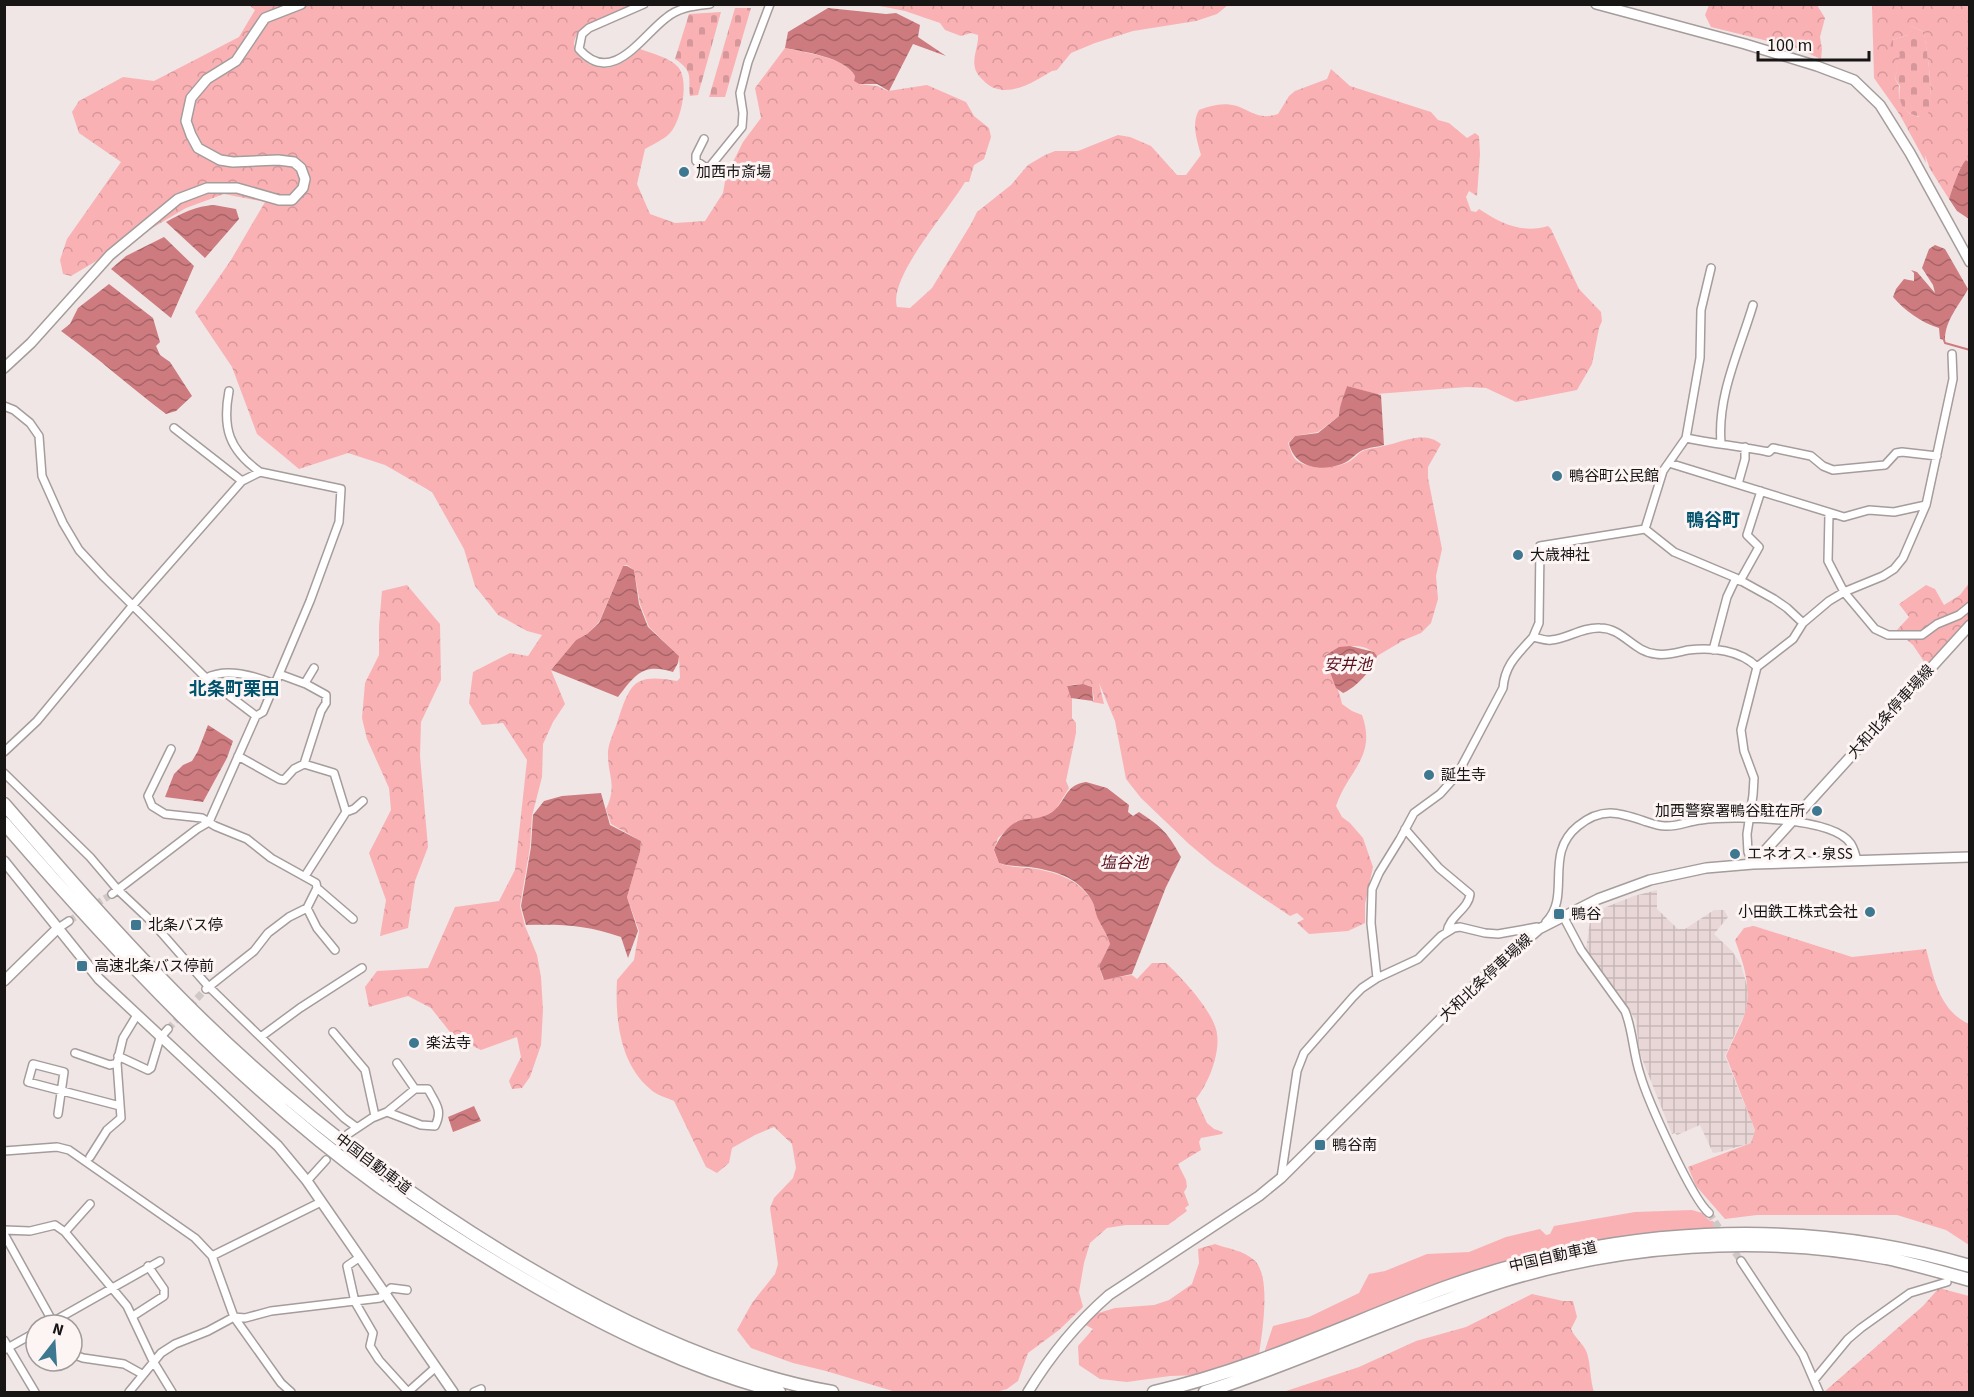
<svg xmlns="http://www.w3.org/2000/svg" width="1974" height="1397" viewBox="0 0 1974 1397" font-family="'Source Sans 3','Noto Sans JP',sans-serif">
<defs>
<pattern id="industrial-grid" width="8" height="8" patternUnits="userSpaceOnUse" patternTransform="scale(1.5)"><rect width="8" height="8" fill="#e9d7d7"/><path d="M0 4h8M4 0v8" fill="none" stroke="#c7b8b8"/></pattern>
<pattern id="forest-crowns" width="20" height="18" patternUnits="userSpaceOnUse" patternTransform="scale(1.5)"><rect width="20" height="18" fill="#fab1b4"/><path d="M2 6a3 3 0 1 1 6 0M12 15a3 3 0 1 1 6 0" fill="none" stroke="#d6979a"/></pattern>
<pattern id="cemetery-stones" width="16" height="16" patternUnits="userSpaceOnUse" patternTransform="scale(1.5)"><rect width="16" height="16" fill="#fab1b4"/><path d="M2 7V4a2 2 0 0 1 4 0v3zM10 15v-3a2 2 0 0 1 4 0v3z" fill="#d6979a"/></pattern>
<pattern id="water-waves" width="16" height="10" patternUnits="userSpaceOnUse" patternTransform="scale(1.5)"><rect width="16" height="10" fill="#ce7b7f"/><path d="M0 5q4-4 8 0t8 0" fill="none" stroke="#a66467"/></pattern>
</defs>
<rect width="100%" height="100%" fill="#f0e6e6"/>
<path fill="url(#industrial-grid)" d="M1657,890V909L1678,929H1685L1714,910H1724L1728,917L1714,934L1732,951L1741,965L1748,989L1746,1011L1725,1056L1755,1130L1751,1143L1720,1152L1713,1153L1700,1125L1677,1135L1675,1133L1672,1134L1639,1051L1636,1020L1586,950L1591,913L1634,896Z"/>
<path fill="#fab1b4" d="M1692,1210L1702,1213L1710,1221H1713L1718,1228L1649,1233L1558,1249L1520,1258L1422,1289L1264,1353L1273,1326L1309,1317L1359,1293L1369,1274L1385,1271L1427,1254L1469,1252L1506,1237L1540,1229L1546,1235L1550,1234L1554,1226L1635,1212Z"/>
<path fill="url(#forest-crowns)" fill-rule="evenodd" d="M636,4L579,31C577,35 574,40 574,44C576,61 597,71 611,67C623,64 631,57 640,49C653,54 669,57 678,67C690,80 681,123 669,134C663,140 653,144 645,149L637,184L650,214L675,223L705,221L723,193L726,176L743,142L761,118L755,88L785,48C805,53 845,57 855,76L854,81L859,84L877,86L888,91L927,85L966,102L974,116L989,128L991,137L984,159L974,165L969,182H965C949,210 888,277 897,307L910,308L932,288L971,224L977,212L1011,185L1028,165L1045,155L1055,151H1078L1118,135L1130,137L1151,146L1177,175H1186L1201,155C1197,140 1191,124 1199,110C1211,105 1224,102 1237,106C1253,112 1259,120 1278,114L1289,96L1295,91L1327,79L1331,69L1350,86L1431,112L1438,120L1449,123L1467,138L1475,133L1479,136L1480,154L1477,196L1469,191L1466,197L1471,211L1476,212L1479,209C1500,223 1522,234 1548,226L1551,229L1579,289L1601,312L1602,321L1599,328L1592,364L1577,390L1516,402L1486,388L1467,387L1376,394L1347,386C1345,396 1339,406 1339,416L1318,432L1295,436L1288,443C1290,449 1292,456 1296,460C1309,470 1336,469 1350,461C1355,458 1359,452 1365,450C1371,448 1378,448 1383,446C1403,442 1424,430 1441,444L1428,467V478L1442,549L1436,576L1438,599L1431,623L1421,633L1404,640L1377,656C1364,640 1338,646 1324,656C1330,672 1339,688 1342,704L1352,711L1362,715C1377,757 1348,770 1336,806L1342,817L1350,823L1363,838L1373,867L1365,904V923L1348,931L1309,934L1297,923L1304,919L1297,913L1290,916L1214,865L1189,844L1141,798L1126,779L1115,721L1099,683L1104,704L1092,702L1094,699L1092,687C1084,683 1075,684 1067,686L1072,699V718L1076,723V733L1066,781L1069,788L1056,809L1044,817L1017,821L998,838L994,851L999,863C1011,868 1023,867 1036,869C1059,873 1079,880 1092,901C1095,906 1095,913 1098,919C1102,927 1107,934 1110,944L1099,966L1103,979L1132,975L1137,979L1152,963H1166C1182,978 1210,1008 1216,1029C1222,1050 1209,1083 1196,1099L1207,1123L1214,1129L1223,1132L1222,1134L1201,1138L1199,1142L1201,1150L1178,1164L1186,1180L1187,1187L1184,1192L1189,1205L1185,1208L1187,1211L1168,1225H1126L1107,1228L1090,1243L1084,1263L1079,1292L1083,1307L1059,1330L1028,1353L1018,1381L1007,1389L995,1392H896L826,1371L793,1363L751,1348L737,1330L752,1303L775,1274L778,1264L770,1208L774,1198L793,1178L796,1168L792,1144L774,1127L755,1135L732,1148L729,1163L717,1173L706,1167L674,1101C665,1097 656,1095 649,1088C619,1062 615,1016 617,980L634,960L639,931L627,897L640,852L641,841L611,824L606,809C618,784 607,776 608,751C609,741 615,730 618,720C631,681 635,674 677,681L680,678L679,656L649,627L640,604L634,570L627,565L623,566L599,622L587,634L576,640L551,670L565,704L553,722L543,744L542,777L532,816L530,847L520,906L525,926L537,955L541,977L543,1010L541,1045L530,1077L522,1088L512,1089L509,1081L521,1057L517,1037L481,1050L454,1037L431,1008L408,996L369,1007L365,987L377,971L428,968L455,907L499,901L515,870L527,760L503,723L482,725L469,703L473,672L510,653L528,656L542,635L527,631L498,615L475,586L464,549L432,492L385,465L348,453L299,469L257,434L232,367L195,312L231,260L265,202L224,194L186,208L71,276L63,274L60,260L67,239L121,162L79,133L72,112L79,101L123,77L154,81L239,37L255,10L249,5Z
M875,5H1228L1217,14L1196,21L1133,31L1095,43L1071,53L1057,70L1052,71C1034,82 1006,100 986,83C982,79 976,74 975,68C972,58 979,45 978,35L971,33L961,36L945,30L940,23L905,11Z
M1709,5H1817L1825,18L1820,37L1822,49L1821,59L1796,48L1711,27L1705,15Z
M1872,5H1969V162L1966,160C1960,165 1952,190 1949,199L1930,169L1925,155L1926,163L1900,115L1874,78ZM1911,26L1924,32C1927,56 1936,96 1925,117C1906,118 1897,103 1899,86L1895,79L1901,54L1891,48L1892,40L1908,35Z
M1969,583V620L1930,663H1925L1913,645L1896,631L1909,617L1899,604L1926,585L1935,589L1944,605L1960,595Z
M407,585L440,624L441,680L421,722L420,756L428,847L415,881L408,928L380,936L386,900L369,853L391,810L389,788L367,739L362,718L365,683L379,655V626L382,591Z
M1754,926L1852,957L1926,949C1934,978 1939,1010 1969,1024V1245L1946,1230L1897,1215H1757L1725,1219L1696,1186L1688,1167L1751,1143L1755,1130L1726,1056C1731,1043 1744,1020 1746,1009C1751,985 1743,962 1735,940L1744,928Z
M1215,1244C1228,1249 1243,1250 1254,1260C1272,1276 1262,1333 1259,1355L1200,1375L1170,1376L1127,1382L1100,1379L1079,1365L1078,1346L1093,1329L1084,1324L1095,1314L1115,1308L1154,1305L1169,1300L1192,1284L1199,1263L1198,1249Z
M1939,1288L1969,1296V1392H1824L1923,1306Z
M1532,1294L1563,1301H1573L1577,1317L1571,1329C1575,1338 1583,1343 1587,1353C1591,1367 1590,1380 1594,1392H1283L1359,1367L1416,1341L1466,1327Z"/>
<path fill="url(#cemetery-stones)" d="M735,8H751L725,97H709Z
M721,12L698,95L690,96C688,76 694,72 675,59L689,14Z
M1911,26L1924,32C1928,59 1934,91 1927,118C1906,116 1897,107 1900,86L1895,79L1900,54L1890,48L1892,40L1908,35V27Z"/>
<path fill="url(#water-waves)" d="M828,8L886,14L896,13L920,25L918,37L946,56L913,44L889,91L877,84H859L854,81L855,76C845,57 805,52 785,48L788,32Z
M1966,160L1969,162V219L1957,211L1949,199C1952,190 1960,165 1966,160Z
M214,205L236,209L239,219L205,258L166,222C182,213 196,206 214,205Z
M164,237L194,266L171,318L111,269L126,256Z
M1935,245L1945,249L1968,289C1959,306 1945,320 1945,340L1940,339L1939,328C1922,323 1904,310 1893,297L1896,289L1904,279L1914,281V273L1911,270L1917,272L1935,293L1933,285L1922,268L1929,249Z
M109,284L153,318L160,342L156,346L160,355L170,362L192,396L176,411L166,414C130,387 97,357 61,331L70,324L78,308Z
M1347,386L1381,395L1384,445C1378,447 1371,447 1366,449C1357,451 1351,461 1342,464C1321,472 1294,468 1289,443L1295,436L1318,433L1339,416C1339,406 1344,396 1347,386Z
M623,566H627L634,570L639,604L648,627L679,656L678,663L673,672C643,663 636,674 618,697L551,670L576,640L587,634L599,623Z
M1350,646L1374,652L1377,656C1373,669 1356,688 1343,693L1336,688L1324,656L1339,647Z
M1083,684L1092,687L1093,701L1071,698L1067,686Z
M208,725L233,741L227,758L203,802L165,797L174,774L183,765L192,761L198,751Z
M1086,782L1107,788L1129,805L1128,812L1133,816L1139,812C1162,827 1168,833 1181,857L1166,887L1132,974L1104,980L1099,966L1110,944C1107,934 1102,927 1098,919C1095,913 1095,906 1092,901C1080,879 1059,872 1036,868C1024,866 1011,867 999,863L994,850C998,839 1009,823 1021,820C1033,818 1042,819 1052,812C1067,801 1064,785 1086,782Z
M601,793L610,825L641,841L640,852L627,897L638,931L628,958L621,937C587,925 562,924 526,925L521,906L531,847L533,815L544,801L562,796Z
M474,1106L481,1121L453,1132L448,1117Z"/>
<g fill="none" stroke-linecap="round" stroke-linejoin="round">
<path stroke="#ce7b7f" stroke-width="2" d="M1943,337L1945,343L1970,350"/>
<path stroke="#d0c7c7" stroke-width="7" stroke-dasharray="7 3.5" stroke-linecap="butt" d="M69,921L112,894
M168,1029L205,990
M1709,1213L1723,1234
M1729,1244L1741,1261"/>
<g stroke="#a59c9c" stroke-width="10">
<path id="street" d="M644,4L589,28L582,34L579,49C612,87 641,37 666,18C679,7 694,6 710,4
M704,139L696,155V161L708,169L742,127L743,113L740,93L748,62L770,4
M229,391C222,428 229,450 260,472
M4,406L14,410L30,423L39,436L42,476L63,523L79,550L104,577L206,678L256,716
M174,428L242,481
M1686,438C1713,444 1741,446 1769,452L1773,448L1811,456L1823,466L1833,470L1885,465L1896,453L1902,452L1937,456
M1721,443C1717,395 1740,349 1753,305
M1669,463L1844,517L1869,510L1894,512L1926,505
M1738,484L1745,459V447
M1829,514L1828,561L1844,592L1875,629L1888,635H1922L1937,624L1959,615L1970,606
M1645,529L1663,471L1686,438L1700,358L1701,310L1711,268
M1740,581L1759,547L1747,535L1761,491
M1533,637L1539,623L1540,546L1645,529L1674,552L1736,578L1774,599L1787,608L1803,623
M1713,650L1727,597L1736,578
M279,674L306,684L326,695V703L321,711L304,764
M206,678C227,667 254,676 275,684
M305,683L314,668
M171,749L148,796L152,806L165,814L202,818L215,826L247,839L271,858L316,883L317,888L353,919
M4,752L37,721L133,605L242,481L260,472L341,489L339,522L310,601L263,712L256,716L209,822L197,829L112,894
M238,756L279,779L284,780L294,769L304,764L334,773L346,812L305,876
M4,773L90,857L118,890L152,922L208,986L344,1118L356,1127
M346,812L354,809L363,801
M1405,829L1439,868L1470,894C1469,909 1449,916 1447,932
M1753,864L1748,852L1747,834L1753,795L1754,778L1744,751L1741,730L1757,667L1793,639L1803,623L1829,601L1844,592L1883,576L1894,569L1903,558L1926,505L1953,379L1952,354
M307,908L317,928L335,950
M1563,916L1581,950L1625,1011C1633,1031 1633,1053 1640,1074C1647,1099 1692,1199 1709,1213
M1547,925L1546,922C1572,896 1543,854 1578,826C1603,806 1620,813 1647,822C1653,824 1659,826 1665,826C1677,827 1689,821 1701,820C1732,816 1833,816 1851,844C1854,849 1856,856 1857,861
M57,929L69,921
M1377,978L1371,923L1372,889L1379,873L1400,839L1414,813L1440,794L1457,775L1503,688C1505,664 1518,654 1533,637C1539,638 1545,641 1551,640C1567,639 1582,627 1600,628C1623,628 1633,652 1656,654C1667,656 1678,652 1688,650C1712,647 1740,650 1757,667
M206,989L254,951L268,933L289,917L307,908L317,888
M333,1032L365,1070L375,1116
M262,1036L300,1008L362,968
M75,1053L110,1065L117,1063
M118,1056L148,1070L151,1068L160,1038L168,1029
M397,1063L415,1089
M58,1114L64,1072L33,1064L28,1082L120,1106
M348,1134L372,1118L387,1112L415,1089H428C436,1104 443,1110 435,1126L421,1125L387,1112
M4,1151L57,1147L69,1150L195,1238L212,1256L234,1317L281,1383L291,1392
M90,1157L107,1130L121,1118L117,1063L123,1038L137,1015
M1281,1178L1297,1071L1304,1053L1353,997L1362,988L1377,978L1418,959L1441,936L1454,928L1460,927L1485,933L1498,934L1537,927L1539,929
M307,1181L326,1160
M4,1230L30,1231L55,1225L65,1232L127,1306L153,1361L172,1392
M65,1232L90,1204
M4,1234L54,1324
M212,1256L321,1202
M360,1257L347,1266L355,1302L373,1333L370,1346L379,1360L408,1392
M1741,1261L1803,1355L1819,1392
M133,1316L164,1296V1289L148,1266
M47,1325L160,1261
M4,1340L35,1392
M4,1350L36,1332
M72,1354L83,1358L124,1364L142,1374
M1814,1380L1848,1339L1861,1328L1910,1293L1947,1282
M129,1392L161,1353L175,1344L208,1331L234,1317L245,1318L271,1311L380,1298L391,1288L407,1290
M408,1392L436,1367
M474,1392L481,1389"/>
</g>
<g stroke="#a59c9c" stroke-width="12">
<path id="secondary" d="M1596,4L1745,44L1817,66L1854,80L1880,105L1910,153L1970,262
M4,368L31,343L110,255L178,199L207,188H237L279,200H292L303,188L305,179L301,168L294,162L278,160L233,162L220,160L198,148L191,135L186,121L191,98L207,79L236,61L265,18L301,4
M4,861L99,979L278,1146L307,1181L453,1392
M1753,864L1970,625
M4,981L57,929
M1028,1392C1050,1356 1077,1323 1109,1295L1259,1196L1281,1178L1474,986L1504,960L1539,929L1598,899L1650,880L1706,868L1753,864L1970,857"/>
</g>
<g stroke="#a59c9c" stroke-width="15">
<path id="highway" d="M4,804C62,871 120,938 182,1000C289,1108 412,1201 544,1277C632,1328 730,1374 832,1392
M4,823C118,955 239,1084 380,1187C431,1223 483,1256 537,1287C614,1331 693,1369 779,1392
M1154,1392C1254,1370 1347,1324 1444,1288C1612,1227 1797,1215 1970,1266
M1205,1392C1304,1360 1399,1314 1499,1282C1621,1244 1760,1234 1886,1258C1914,1264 1942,1272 1970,1280"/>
</g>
<use href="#street" stroke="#fff" stroke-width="7"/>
<use href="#secondary" stroke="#fff" stroke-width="9"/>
<use href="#highway" stroke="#fff" stroke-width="12"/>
</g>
<g fill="#3d7890" stroke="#fdf4f4" stroke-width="2">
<circle cx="684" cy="172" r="6"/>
<circle cx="1557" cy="476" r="6"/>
<circle cx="1518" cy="555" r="6"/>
<circle cx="1429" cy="775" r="6"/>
<circle cx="1817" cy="811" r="6"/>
<circle cx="1735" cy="854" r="6"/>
<circle cx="1870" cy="912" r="6"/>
<rect x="1553" y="908" width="12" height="12" rx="3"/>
<rect x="130" y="919" width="12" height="12" rx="3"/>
<rect x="76" y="960" width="12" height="12" rx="3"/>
<circle cx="414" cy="1043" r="6"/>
<rect x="1314" y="1139" width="12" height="12" rx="3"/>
</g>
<g text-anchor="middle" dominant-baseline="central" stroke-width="6" stroke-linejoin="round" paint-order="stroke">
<g font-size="15" fill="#181515" stroke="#fdf4f4" text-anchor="start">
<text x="696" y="172">加西市斎場</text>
<text x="1569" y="476">鴨谷町公民館</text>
<text x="1530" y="555">大歳神社</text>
<text x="1441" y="775">誕生寺</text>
<text x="1805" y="811" text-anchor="end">加西警察署鴨谷駐在所</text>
<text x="1747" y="854">エネオス・泉SS</text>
<text x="1858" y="912" text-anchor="end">小田鉄工株式会社</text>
<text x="1571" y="914">鴨谷</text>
<text x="148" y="925">北条バス停</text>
<text x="94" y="966">高速北条バス停前</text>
<text x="426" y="1043">楽法寺</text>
<text x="1332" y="1145">鴨谷南</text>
</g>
<g font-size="15" fill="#181515" stroke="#fdf4f4">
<text transform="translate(1891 712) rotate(-48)">大和北条停車場線</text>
<text transform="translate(1486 978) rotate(-43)">大和北条停車場線</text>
<text transform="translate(373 1164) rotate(37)">中国自動車道</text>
<text transform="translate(1553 1257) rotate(-13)">中国自動車道</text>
</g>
<g font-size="16" font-style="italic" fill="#590e1c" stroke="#fdf4f4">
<text x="1348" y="665">安井池</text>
<text x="1124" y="863">塩谷池</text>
</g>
<g font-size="18" font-weight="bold" fill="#00536c" stroke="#fdf4f4">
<text x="1713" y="520">鴨谷町</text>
<text x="234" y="689">北条町栗田</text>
</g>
</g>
<rect width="1974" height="1397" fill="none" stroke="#181515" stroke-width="12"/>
<g transform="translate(54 1343) rotate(17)"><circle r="28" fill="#fdf4f4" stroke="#a19b9b" stroke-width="1.5"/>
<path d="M0-4.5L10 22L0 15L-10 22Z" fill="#3d7890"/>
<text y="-9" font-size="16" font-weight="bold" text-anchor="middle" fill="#181515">N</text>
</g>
<path d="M1758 51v9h111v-9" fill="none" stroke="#181515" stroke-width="3"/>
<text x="1767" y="51" font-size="18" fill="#181515" stroke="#fdf4f4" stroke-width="4.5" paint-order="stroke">100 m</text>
</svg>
